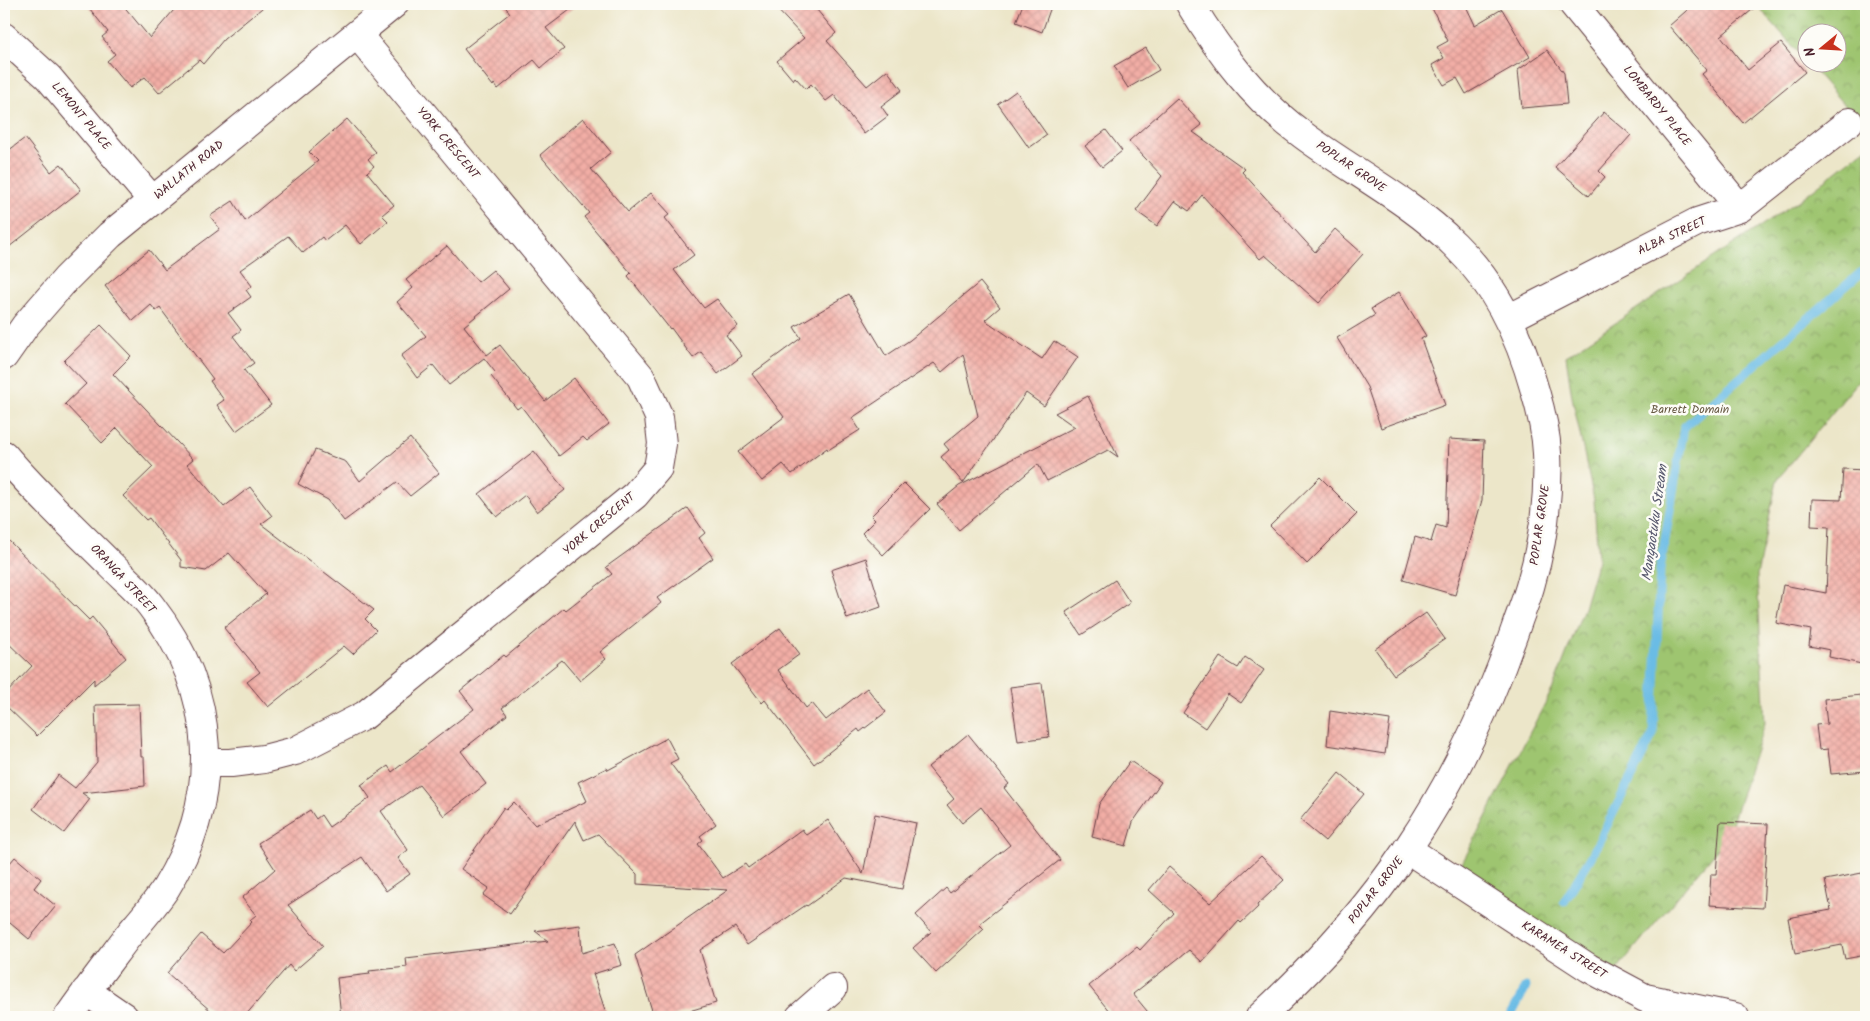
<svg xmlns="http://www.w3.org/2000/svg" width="1870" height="1021" viewBox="0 0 1870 1021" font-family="Kalam,sans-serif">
<defs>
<pattern id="park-crowns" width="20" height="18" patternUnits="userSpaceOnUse" patternTransform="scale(1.25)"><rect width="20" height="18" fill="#9ec570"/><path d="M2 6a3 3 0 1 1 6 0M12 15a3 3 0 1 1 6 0" fill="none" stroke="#839f5c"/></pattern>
<pattern id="building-cross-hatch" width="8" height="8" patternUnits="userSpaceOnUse" patternTransform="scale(1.25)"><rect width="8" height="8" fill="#f2aea6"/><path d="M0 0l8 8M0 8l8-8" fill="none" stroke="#d1958f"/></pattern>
</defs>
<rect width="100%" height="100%" fill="#fdfcf7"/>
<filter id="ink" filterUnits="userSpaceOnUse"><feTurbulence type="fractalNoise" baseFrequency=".02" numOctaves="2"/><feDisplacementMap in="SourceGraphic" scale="10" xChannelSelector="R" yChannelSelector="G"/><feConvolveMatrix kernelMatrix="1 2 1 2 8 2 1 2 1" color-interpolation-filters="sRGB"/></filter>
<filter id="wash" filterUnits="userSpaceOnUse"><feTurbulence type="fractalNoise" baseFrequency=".0096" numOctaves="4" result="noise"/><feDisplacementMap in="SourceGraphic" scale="20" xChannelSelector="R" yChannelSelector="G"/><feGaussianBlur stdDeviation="1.12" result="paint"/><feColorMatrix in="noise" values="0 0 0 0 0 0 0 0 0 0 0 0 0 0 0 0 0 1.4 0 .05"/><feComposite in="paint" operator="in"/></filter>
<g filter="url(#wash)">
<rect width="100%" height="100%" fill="#ece6c9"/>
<path fill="url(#park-crowns)" stroke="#74724e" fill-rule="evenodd" d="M1756,4H1866V130ZM1808,32H1838V62H1808Z
M1866,148V372L1777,480L1757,575L1765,723L1727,838L1607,981L1457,873L1553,688L1584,608L1598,560L1594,500L1572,397L1566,356L1801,199Z"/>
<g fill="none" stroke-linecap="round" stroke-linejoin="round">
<path stroke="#6abce5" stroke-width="9" d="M1564,902L1591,857L1653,734L1660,569L1684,427L1864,270H1866
M1510,1017L1526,987"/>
</g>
<g id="blocks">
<path fill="url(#building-cross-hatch)" d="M86,4H122L150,38L179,4H267L224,39L203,64L199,60L159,93L145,77L130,88L107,61L115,54L102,37L108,32Z
M503,4H578L546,28L564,49L541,68L534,60L498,89L494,84L493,86L464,49L510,13Z
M772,4H812L836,33L827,41L867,86L887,70L902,90L881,106L888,116L864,134L834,95L826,101L811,84L806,89L795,77L793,80L777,61L804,38Z
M1023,4H1052L1042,32L1016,22Z
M1430,4H1465L1475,25L1502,9L1530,57L1466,94L1457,78L1444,85L1432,65L1444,58L1437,47L1448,41Z
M1694,4H1759L1721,36L1748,70L1781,43L1805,72L1743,123L1702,74L1707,70L1669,26Z
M1146,48L1159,70L1128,88L1114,66Z
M1547,50L1564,73L1567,104L1522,108L1518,70Z
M1016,91L1047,135L1029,148L998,104Z
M1177,98L1202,125L1193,132L1245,169L1242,172L1315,252L1335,229L1363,254L1319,303L1265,255L1260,259L1202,195L1189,211L1175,201L1157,226L1136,211L1162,176L1129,141Z
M1604,112L1631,135L1599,171L1605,177L1589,196L1555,167Z
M583,118L611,152L591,169L628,212L651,193L670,214L665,218L694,255L674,270L704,308L717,299L738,326L726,335L742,356L718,374L701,352L693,358L671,328L670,329L628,276L631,273L584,217L589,213L540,155Z
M347,119L376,152L368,159L374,166L367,172L394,205L382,215L388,221L361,244L345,225L325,241L322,237L303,253L288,236L240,270L252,286L246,290L251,297L228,313L241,330L233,336L254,363L244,370L271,405L236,431L217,405L224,400L210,381L213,379L160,308L156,311L151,305L133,321L105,286L149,250L165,270L220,229L210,216L233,201L245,221L318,161L309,152Z
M1106,130L1122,151L1102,167L1085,146Z
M25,138L51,172L61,164L81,190L4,251V154Z
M447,246L478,282L493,270L509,289L464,326L487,355L500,345L545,401L574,378L609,424L587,441L583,437L559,456L521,406L517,409L491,376L495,372L484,358L449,385L433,365L417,378L401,356L426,336L397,302L413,288L406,280Z
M980,282L1000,307L985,320L1042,359L1054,341L1078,357L1044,406L1026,393L963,483L941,457L949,450L944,444L978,416L963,354L942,372L934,363L852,418L860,430L828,450L827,448L792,474L783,464L762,481L738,452L784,417L752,374L801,338L794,327L849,294L886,356L910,340Z
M1399,292L1426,336L1421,339L1445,405L1381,428L1367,387L1337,338L1375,315L1371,309Z
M101,325L131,356L113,374L193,459L187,464L224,507L250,487L272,516L261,524L374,610L365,619L376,630L353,654L344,646L268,707L247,682L260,672L224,628L266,594L229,553L206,571L181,567V560L149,518L146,520L123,496L153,467L117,428L102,443L65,404L86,384L64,361Z
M1088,396L1118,457L1108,450L1047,481L1038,464L959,530L937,504L959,486L1075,427L1055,413Z
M410,438L439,473L410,496L397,482L344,521L328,500L298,484L315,450L346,462L360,481Z
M1449,439L1484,441L1482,500L1455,595L1403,580L1415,537L1431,542L1436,525L1446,528Z
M534,451L565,490L537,512L525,495L497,517L479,494Z
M1843,469L1866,470V665L1829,657L1830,650L1809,646L1811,630L1776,623L1783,585L1826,593L1829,527L1811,526L1812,499L1841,500Z
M1320,477L1357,514L1307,564L1270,526Z
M904,483L930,509L883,555L862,533L875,520L871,516Z
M688,508L705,533L699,538L713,558L657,598L661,603L600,652L606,659L580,681L562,660L502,708L507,715L461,751L486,784L444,816L419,785L381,811L408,850L398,858L410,874L386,891L362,857L288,905L323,946L294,971L289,965L244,1017H218L167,973L201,934L223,953L252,922L250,920L256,915L242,898L275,869L258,843L310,810L316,819L321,815L329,827L370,798L361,785L388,766L392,772L474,709L460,691L504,655L506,657L564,608L566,610L612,574L606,567Z
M4,536L89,620L92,617L126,658L94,685V679L37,736L4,704V696L32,666L4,639Z
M866,558L881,607L847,619L831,570Z
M1115,580L1130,603L1081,635L1066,612Z
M1426,613L1445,639L1394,675L1375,649Z
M780,628L800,654L778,670L806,708L812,703L826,720L867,688L886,712L860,732L858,729L814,764L765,700L762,703L732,664Z
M1220,657L1238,668L1245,657L1264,670L1241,703L1228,694L1205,728L1183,713Z
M1042,683L1049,737L1018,741L1010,687Z
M1861,695L1863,722H1866V771L1831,774L1828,749L1819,750L1816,725L1827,724L1824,699Z
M139,704L141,757H144L145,786L82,793L90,799L64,833L33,809L58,775L75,788L97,762L95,705Z
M1330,711L1390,720L1385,754L1327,745Z
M968,734L1009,784L1004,788L1060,860L979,924L984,929L936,973L913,948L931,932L916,915L946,888L950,893L1010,845L981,807L962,823L947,805L954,799L928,767Z
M667,738L678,759L670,763L716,824L700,836L703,840L698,844L723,878L745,864L748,868L802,829L806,835L828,820L863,874L875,814L916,823L902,889L846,878L807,906L806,905L747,945L735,927L700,950L716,1003L669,1017H654L635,955L728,890L637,884V874L598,834L584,840L575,821L510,914L483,895L489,888L461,869L504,807L506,810L514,802L535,825L587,801L578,782L607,768L608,770Z
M1130,761L1161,782L1133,822L1126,846L1092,837L1099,804Z
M1339,773L1364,794L1325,841L1300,820Z
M1720,822L1768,824L1763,908L1709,905L1711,874H1716Z
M1261,856L1284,880L1257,905L1258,907L1241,923L1239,921L1202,962L1189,950L1133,994L1152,1017H1114L1089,986L1137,947L1140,950L1174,913L1149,890L1169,867L1210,903Z
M15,857L41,879L34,888L56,906L29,939L4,918V870Z
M1862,873L1866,897V955L1845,959L1842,945L1795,954L1788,918L1831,910L1825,880Z
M580,925L582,953L615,943L622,965L593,974L606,1013L592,1017H341L337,978L370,974L369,971L407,967L406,958L548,941L535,931Z"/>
</g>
</g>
<g filter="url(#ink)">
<use href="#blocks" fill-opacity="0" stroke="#623d43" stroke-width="1"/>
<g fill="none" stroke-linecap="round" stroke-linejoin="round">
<g stroke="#623d43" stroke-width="30">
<path id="minor" d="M1190,4C1220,54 1255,100 1303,135C1353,172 1411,201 1455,245C1496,285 1520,337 1535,391C1541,411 1546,432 1547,453C1549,495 1543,542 1531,583C1527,599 1520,614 1515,630C1488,707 1454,780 1408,848C1366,911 1315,966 1260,1017
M1573,4L1740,208
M4,37L48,77L152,200
M1508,319L1697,222L1740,208L1849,122
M4,356L25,326L66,279L110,235L394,4
M4,455C37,494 75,529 112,566C125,579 140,591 151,606C217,692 223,795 166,888C156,903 143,918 131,932C110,960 88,988 68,1017
M206,763H231L264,759L295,751L365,715L635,495L658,468L662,444L659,417L641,377L357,34
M1407,849L1589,968L1645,998L1735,1017
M86,991L124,1017
M800,1017L833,988"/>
</g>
<use href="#minor" stroke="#fff" stroke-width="28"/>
</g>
</g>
<g text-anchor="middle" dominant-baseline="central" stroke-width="5" stroke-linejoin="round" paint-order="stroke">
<g font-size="12" fill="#4a1f2b" stroke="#fdfcf7">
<text transform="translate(1657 106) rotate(51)">LOMBARDY PLACE</text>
<text transform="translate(81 116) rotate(50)">LEMONT PLACE</text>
<text transform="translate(448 143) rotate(50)">YORK CRESCENT</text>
<text transform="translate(1351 167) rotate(34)">POPLAR GROVE</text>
<text transform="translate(189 170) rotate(-39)">WALLATH ROAD</text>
<text transform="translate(1672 236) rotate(-25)">ALBA STREET</text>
<text transform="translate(599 524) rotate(-40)">YORK CRESCENT</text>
<text transform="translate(1540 525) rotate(-82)">POPLAR GROVE</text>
<text transform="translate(123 579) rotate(47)">ORANGA STREET</text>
<text transform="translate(1376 890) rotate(-52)">POPLAR GROVE</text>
<text transform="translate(1564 950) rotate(32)">KARAMEA STREET</text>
</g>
<g font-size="12" fill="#675943" stroke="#fdfcf7">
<text x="1690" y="409">Barrett Domain</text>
</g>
<g font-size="14" font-style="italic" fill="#55566c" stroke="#fdfcf7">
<text transform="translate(1655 523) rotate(-82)">Mangaotuku Stream</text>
</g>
</g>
<rect width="1870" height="1021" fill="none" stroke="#fdfcf7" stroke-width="20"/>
<g transform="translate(1822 48) rotate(252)"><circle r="24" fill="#fdfcf7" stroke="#b5a4a5"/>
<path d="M0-4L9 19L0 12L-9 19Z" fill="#c8321e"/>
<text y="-8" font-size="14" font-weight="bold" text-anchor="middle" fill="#4a1f2b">N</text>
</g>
</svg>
